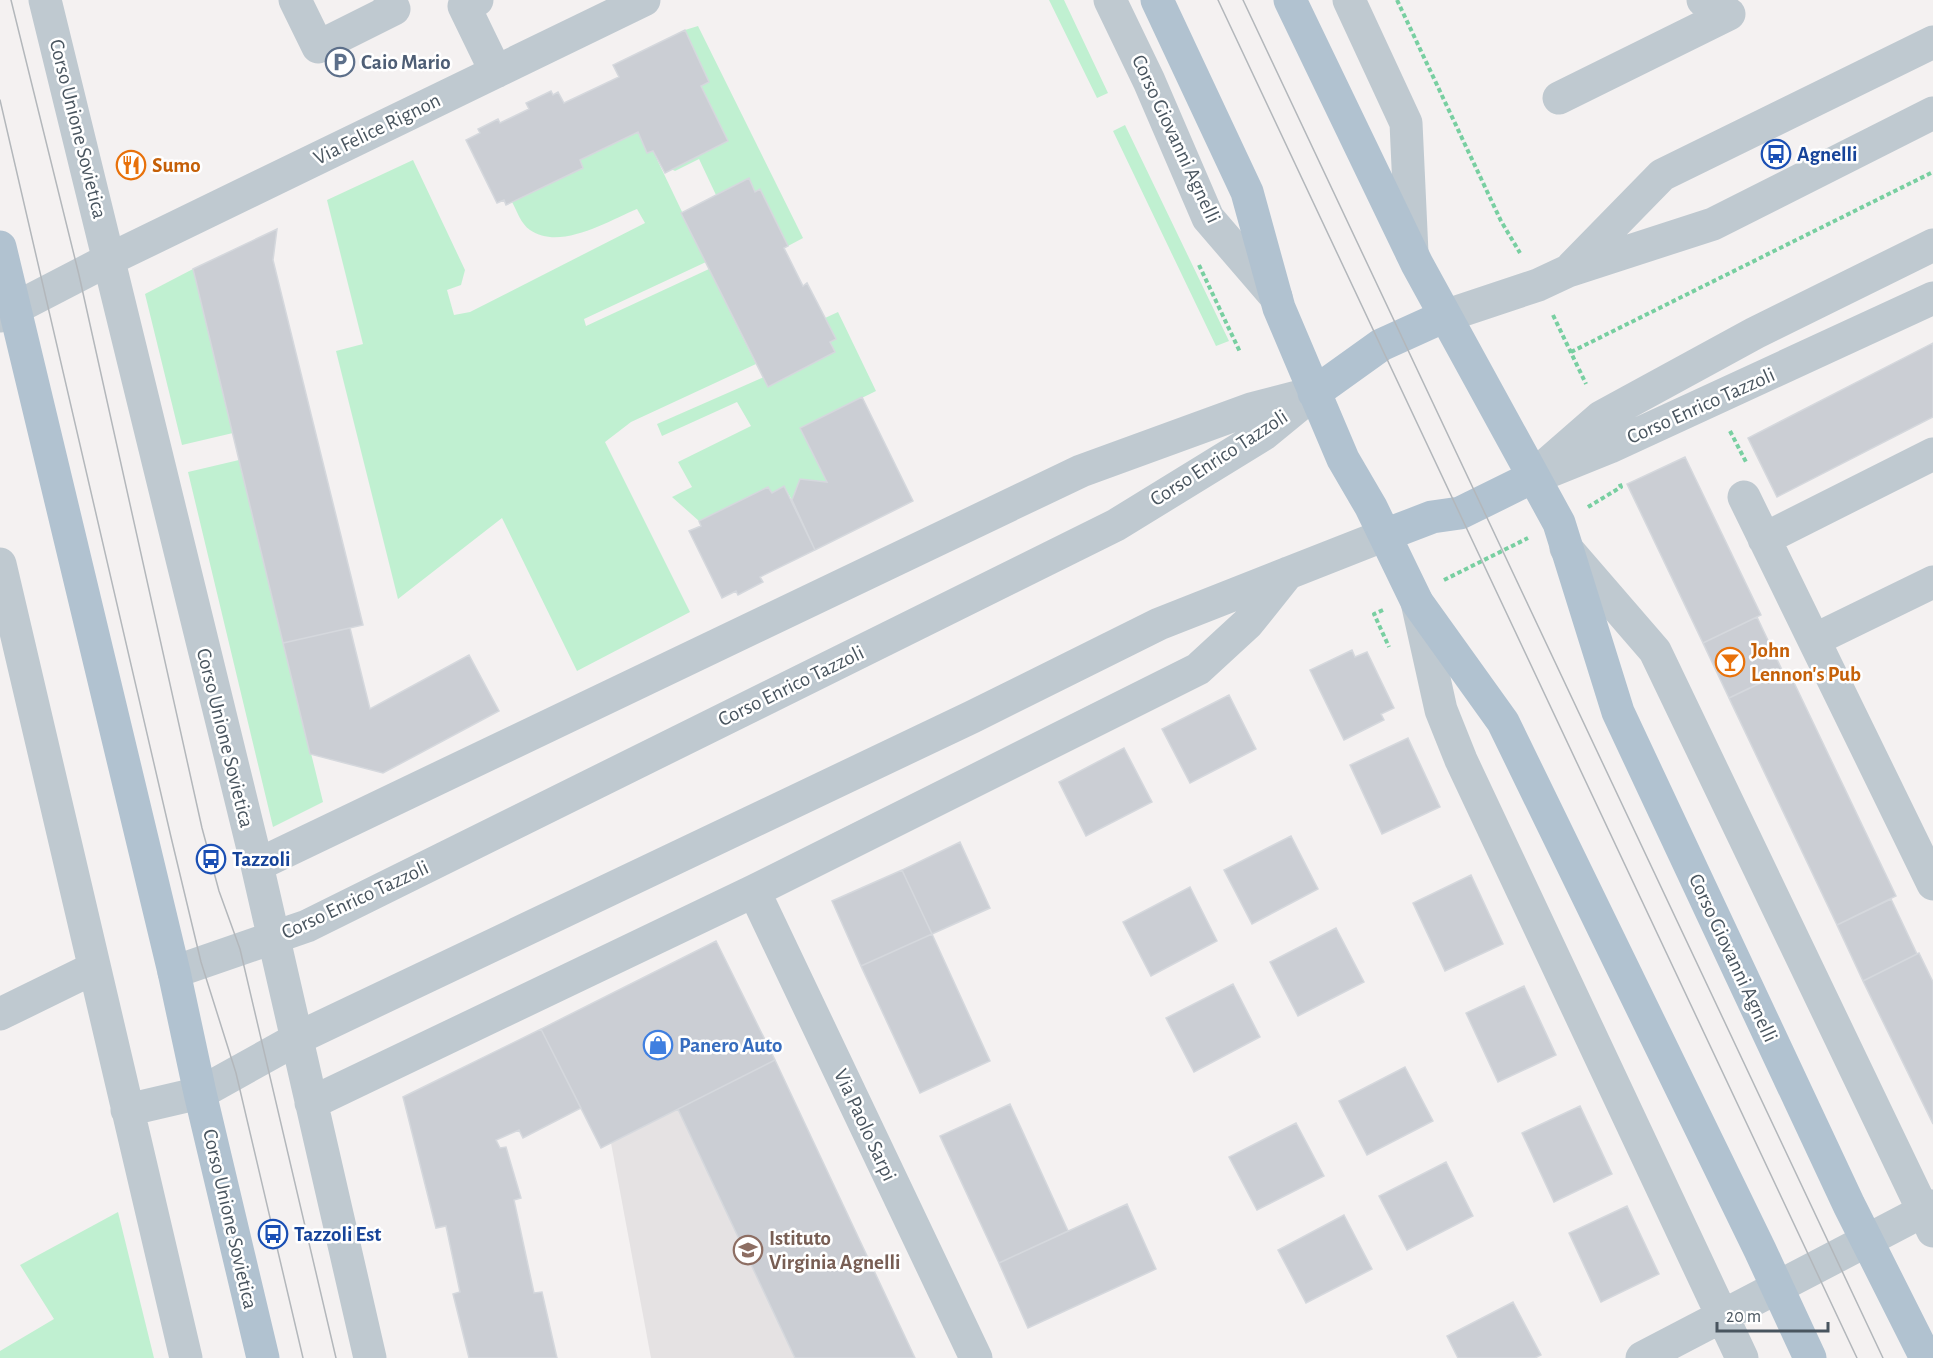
<svg xmlns="http://www.w3.org/2000/svg" width="1933" height="1358" viewBox="0 0 1933 1358" font-family="'Alegreya Sans',sans-serif">
<rect width="100%" height="100%" fill="#f4f1f1"/>
<path fill="#e5e2e3" d="M775,1060L915,1358H651L611,1143Z"/>
<path fill="#c0f0d1" d="M1049,0H1064L1108,93L1097,98Z
M698,26L803,238L788,246L760,189L755,192L749,179L716,195L699,159L675,171L671,169L701,86L709,82L685,30Z
M1125,125L1229,341L1216,346L1113,131Z
M638,132L647,153L653,151L706,262L584,319L586,326L709,269L756,364L631,422L605,442L690,612L577,671L502,518L398,599L336,351L363,344L327,200L413,160L465,270L461,285L447,290L454,315L470,312L645,223L637,209C608,221 560,251 530,230C521,224 517,211 512,202L583,168L580,160Z
M193,269L233,433L182,445L145,294Z
M838,312L876,391L801,428L827,482L792,500L784,486L772,493L768,487L699,521L672,497L692,487L678,462L751,426L737,402L662,436L657,424L764,377L768,386L835,352L830,342L836,339L825,318Z
M239,460L323,802L273,827L188,472Z
M118,1212L154,1358H0V1351L54,1319L20,1265Z"/>
<path fill="#cbced4" stroke="#d5d8dd" stroke-width="1.5" d="M685,30L709,82L701,86L728,141L665,173L653,151L647,153L638,132L580,160L583,168L506,205L504,200L497,203L466,140L480,133L478,129L498,119L500,123L529,109L526,103L551,91L553,95L558,92L564,103L619,77L613,65Z
M749,178L755,192L760,189L788,246L784,248L803,286L807,283L836,339L830,342L835,352L768,387L681,213Z
M277,229L273,260L363,625L283,643L193,269Z
M1933,343V417L1777,497L1748,438Z
M862,397L913,501L815,550L792,500L800,479L827,482L800,428Z
M1685,457L1761,615L1703,643L1627,484Z
M784,486L815,550L760,577L763,582L738,595L736,591L722,598L689,531L701,526L699,521L768,487L772,493Z
M1757,617L1783,672L1729,698L1703,643Z
M350,628L370,709L469,655L499,711L383,773L310,754L283,643Z
M1352,650L1355,657L1367,652L1394,708L1381,714L1384,720L1344,740L1310,670Z
M1788,670L1896,896L1837,925L1729,698Z
M1229,695L1256,749L1190,783L1162,729Z
M1408,738L1440,807L1382,834L1350,765Z
M1124,748L1152,802L1086,836L1059,782Z
M1291,836L1318,889L1252,924L1224,870Z
M960,842L990,908L932,934L902,870Z
M902,870L932,934L861,966L832,901Z
M1471,875L1503,944L1445,971L1413,903Z
M1190,887L1217,941L1151,976L1123,922Z
M1891,899L1917,954L1863,981L1837,925Z
M1336,928L1364,982L1298,1016L1270,962Z
M932,934L990,1061L920,1093L861,966Z
M716,941L775,1060L601,1148L541,1029Z
M1919,953L1933,982V1124L1863,981Z
M1233,984L1260,1037L1194,1072L1166,1018Z
M1524,986L1556,1055L1498,1082L1466,1013Z
M541,1029L581,1108L523,1138L519,1130L496,1140L500,1148L506,1147L521,1198L514,1200L534,1293L542,1292L557,1358H469L453,1294L460,1292L446,1226L436,1228L403,1097Z
M775,1060L915,1358H795L678,1109Z
M1405,1067L1433,1121L1367,1155L1339,1101Z
M1010,1104L1068,1231L999,1263L940,1136Z
M1580,1106L1612,1174L1554,1202L1522,1133Z
M1296,1123L1324,1176L1257,1210L1229,1157Z
M1446,1162L1473,1216L1407,1250L1379,1196Z
M1127,1204L1156,1269L1028,1328L999,1263Z
M1627,1206L1659,1274L1601,1302L1569,1233Z
M1344,1215L1372,1269L1306,1303L1278,1250Z
M1513,1302L1541,1355L1535,1358H1458L1447,1336Z"/>
<g fill="none" stroke-linecap="round" stroke-linejoin="round">
<path stroke="#78cfa1" stroke-width="4" stroke-dasharray="4.5 3" stroke-linecap="butt" d="M1397,0L1501,221L1520,253
M1199,265L1240,352
M1553,315L1586,384
M1571,352L1933,172
M1730,431L1746,462
M1588,507L1621,487L1619,482
M1444,580L1528,538
M1383,610L1374,614L1389,647"/>
<path stroke="#bfc9d0" stroke-width="33" d="M45,0L257,865L370,1358
M295,0L318,47L394,9L390,0
M477,0L464,6L496,72
M1110,0L1149,81L1208,218L1276,297
M1349,0L1406,123L1412,253
M1559,98L1729,14L1703,0
M1572,267L1662,175L1933,42
M0,316L110,259L644,0
M1445,316L1538,285L1568,271L1713,224L1933,113
M1553,470L1610,447L1933,298
M1531,478L1601,417L1755,333L1933,245
M1744,497L1933,884
M1764,539L1933,454
M1566,548L1655,651L1933,1231
M0,564L186,1358
M1417,602L1441,710L1461,760L1742,1358
M1814,640L1933,582
M257,865L1081,471L1251,409L1305,395
M754,891L976,1358
M174,972L307,926L1116,525L1264,434L1314,393
M0,1014L94,968
M311,1103L754,891L1198,669L1248,623L1288,573
M127,1110L200,1093L306,1034L972,717L1159,624L1385,535
M1642,1358L1933,1206"/>
<path stroke="#b1c2d0" stroke-width="33" d="M1157,0L1247,192L1279,308L1343,459L1371,507L1417,602L1503,722L1760,1250L1810,1358
M1290,0L1417,264L1559,523L1618,712L1849,1205L1926,1358
M0,247L174,972L200,1093L263,1358
M1314,393L1381,345L1445,316
M1385,535L1432,517L1460,513L1531,478"/>
<path stroke="#b3b7bb" stroke-width="1.5" d="M11,0L79,275L202,828L219,891L240,949L336,1358
M1218,0L1857,1358
M1243,0L1883,1358
M0,100L171,837L201,962L236,1073L303,1358"/>
</g>
<defs>
<g id="parking-ring" transform="scale(1.5)"><circle r="9.5" fill="#fff" stroke="#5c6f8a" stroke-width="1.5"/><path d="M-3.5-5.5H1a3.5 3.5 0 0 1 0 7H-1V5.5H-3.5ZM-1-3.4V-.6H.8a1.4 1.4 0 0 0 0-2.8Z" fill="#5c6f8a"/></g>
<g id="bus-ring" transform="scale(1.5)"><circle r="9.5" fill="#fff" stroke="#1a4fb4" stroke-width="1.5"/><path d="M-5-6H5V4H4V6H2V4H-2V6H-4V4H-5ZM-3.5-4V0h7V-4ZM-3.5 1.2v1.5H-2V1.2ZM2 1.2v1.5H3.5V1.2Z" fill="#1a4fb4"/></g>
<g id="restaurant-ring" transform="scale(1.5)"><circle r="9.5" fill="#fff" stroke="#e8710a" stroke-width="1.5"/><path d="M-5-6h1v4h1v-4h1v4h1v-4h1v5L-1.5 .5V6h-2V.5L-5-1ZM5-6V6H3V1.5H1.5Q1.5-4 5-6Z" fill="#e8710a"/></g>
<g id="bar-ring" transform="scale(1.5)"><circle r="9.5" fill="#fff" stroke="#e8710a" stroke-width="1.5"/><path d="M-6-5H6L.8 .8V4.5H3.5V6h-7V4.5H-.8V.8Z" fill="#e8710a"/></g>
<g id="shop-ring" transform="scale(1.5)"><circle r="9.5" fill="#fff" stroke="#3f7fe0" stroke-width="1.5"/><path d="M-5-2.5h2.3a2.7 3.5 0 0 1 5.4 0H5L5.5 6h-11ZM-1.5-2.5h3a1.5 2.3 0 0 0-3 0Z" fill="#3f7fe0"/></g>
<g id="school-ring" transform="scale(1.5)"><circle r="9.5" fill="#fff" stroke="#8d6e63" stroke-width="1.5"/><path d="M0-5L7-2L0 1L-7-2ZM-4 1L0 2.5L4 1V4Q0 6-4 4Z" fill="#8d6e63"/></g>
</defs>
<g fill-rule="evenodd">
<use href="#parking-ring" x="340" y="62"/>
<use href="#bus-ring" x="1776" y="154"/>
<use href="#restaurant-ring" x="131" y="165"/>
<use href="#bar-ring" x="1730" y="662"/>
<use href="#bus-ring" x="211" y="859"/>
<use href="#shop-ring" x="658" y="1045"/>
<use href="#bus-ring" x="273" y="1234"/>
<use href="#school-ring" x="748" y="1250"/>
</g>
<g text-anchor="middle" dominant-baseline="central" stroke-width="5" stroke-linejoin="round" paint-order="stroke">
<g font-size="21" font-weight="bold" fill="#4e5e75" stroke="#fff" text-anchor="start">
<text x="361" y="62">Caio Mario</text>
</g>
<g font-size="21" fill="#49555f" stroke="#fff">
<text transform="translate(78 129) rotate(76)">Corso Unione Sovietica</text>
<text transform="translate(377 129) rotate(-26)">Via Felice Rignon</text>
<text transform="translate(1176 139) rotate(65)">Corso Giovanni Agnelli</text>
<text transform="translate(1701 406) rotate(-24)">Corso Enrico Tazzoli</text>
<text transform="translate(1219 458) rotate(-33)">Corso Enrico Tazzoli</text>
<text transform="translate(791 686) rotate(-26)">Corso Enrico Tazzoli</text>
<text transform="translate(225 738) rotate(76)">Corso Unione Sovietica</text>
<text transform="translate(355 900) rotate(-25)">Corso Enrico Tazzoli</text>
<text transform="translate(1733 958) rotate(65)">Corso Giovanni Agnelli</text>
<text transform="translate(865 1125) rotate(65)">Via Paolo Sarpi</text>
<text transform="translate(230 1219) rotate(77)">Corso Unione Sovietica</text>
</g>
<g font-size="21" font-weight="bold" fill="#164399" stroke="#fff" text-anchor="start">
<text x="1797" y="154">Agnelli</text>
<text x="232" y="859">Tazzoli</text>
<text x="294" y="1234">Tazzoli Est</text>
</g>
<g font-size="21" font-weight="bold" fill="#c56008" stroke="#fff" text-anchor="start">
<text x="152" y="165">Sumo</text>
<text x="1751" y="650">John<tspan x="1751" dy="24">Lennon's Pub</tspan></text>
</g>
<g font-size="21" font-weight="bold" fill="#366cbe" stroke="#fff" text-anchor="start">
<text x="679" y="1045">Panero Auto</text>
</g>
<g font-size="21" font-weight="bold" fill="#785e54" stroke="#fff" text-anchor="start">
<text x="769" y="1238">Istituto<tspan x="769" dy="24">Virginia Agnelli</tspan></text>
</g>
</g>
<path d="M1717 1322v9h111v-9" fill="none" stroke="#49555f" stroke-width="3"/>
<text x="1726" y="1322" font-size="18" fill="#49555f" stroke="#ffffff" stroke-width="4.5" paint-order="stroke">20 m</text>
</svg>
